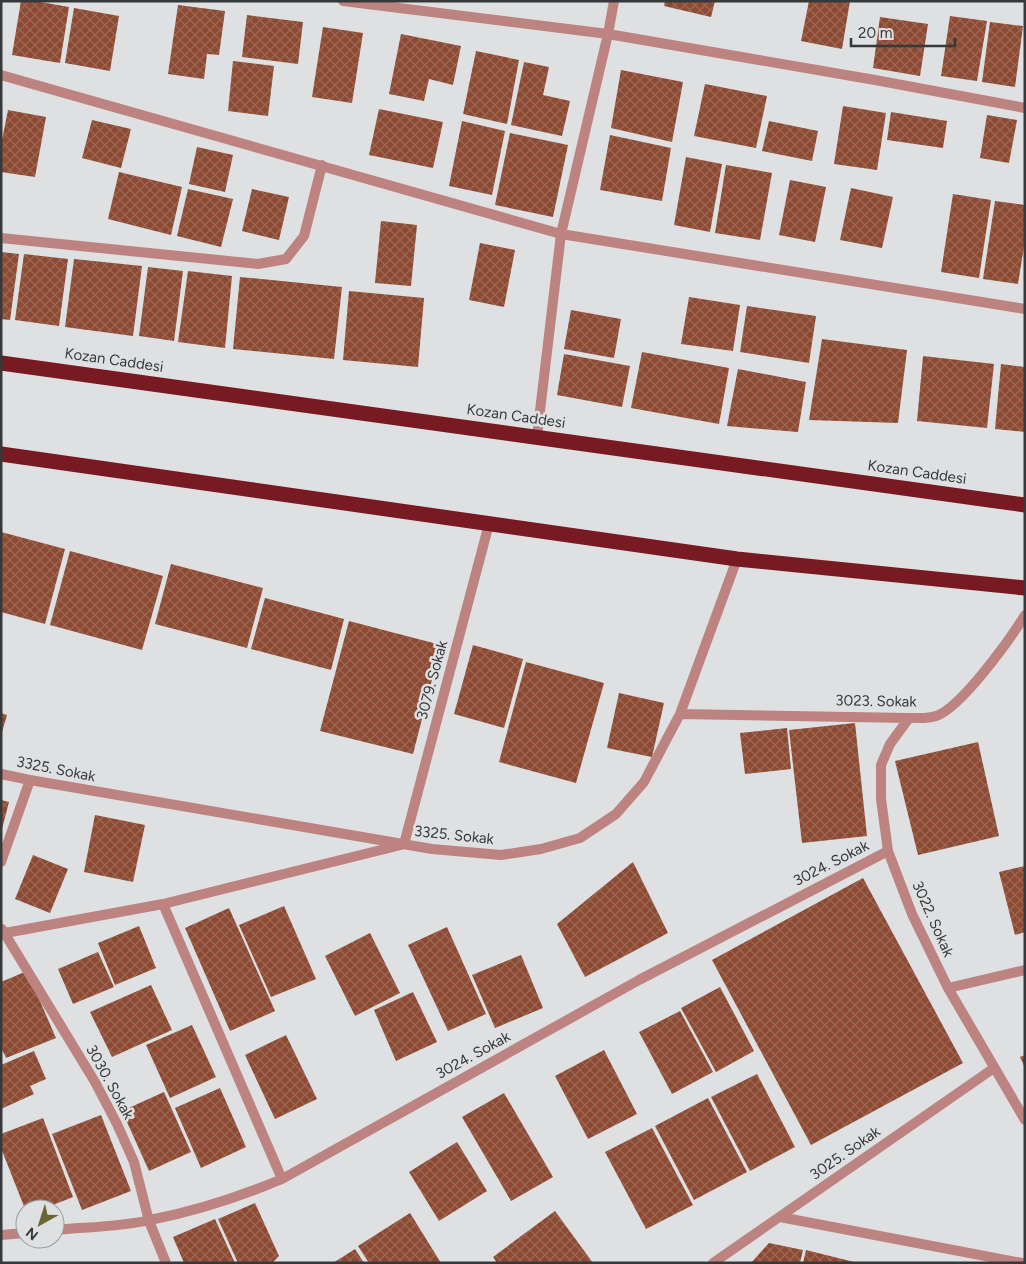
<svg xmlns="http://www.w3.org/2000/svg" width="1026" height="1264" viewBox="0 0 1026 1264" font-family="Figtree,sans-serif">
<defs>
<pattern id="building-cross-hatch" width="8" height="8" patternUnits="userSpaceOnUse" patternTransform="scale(1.25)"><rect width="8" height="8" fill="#8d4931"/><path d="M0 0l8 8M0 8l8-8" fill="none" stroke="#9a6856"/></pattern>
</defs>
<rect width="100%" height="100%" fill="#dee0e2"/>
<path fill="url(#building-cross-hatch)" d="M21,1H35L69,7L60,63L12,55Z
M665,1H715L711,17L664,6Z
M809,1H850L842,49L801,41Z
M178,5L225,11L219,55L207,54L204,79L168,74Z
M74,8L119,16L110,71L65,63Z
M247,15L303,22L298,64L242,57Z
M950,16L987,21L977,81L941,76Z
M880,17L928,24L920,76L873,68Z
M990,22L1023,26L1015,87L982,82Z
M323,27L363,33L352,103L312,97Z
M401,34L461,46L453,85L429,79L424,101L389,94Z
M476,51L519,60L507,124L463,114Z
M233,61L274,66L268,116L228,111Z
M524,62L549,67L543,95L570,101L562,136L511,125Z
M621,70L683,82L672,142L611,128Z
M705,84L767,96L756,148L694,136Z
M843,106L886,113L877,170L834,164Z
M379,109L443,122L433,168L369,155Z
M8,110L46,117L35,177L1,172V145Z
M891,112L947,121L943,148L887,140Z
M987,115L1017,120L1009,163L980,158Z
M92,120L131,129L121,168L82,158Z
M462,121L505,131L492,195L449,186Z
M769,121L818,131L812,161L762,151Z
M510,133L568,145L553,217L495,205Z
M610,135L671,148L662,201L600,190Z
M197,147L233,155L225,192L189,184Z
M686,157L722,164L710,232L674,225Z
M726,165L772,173L760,240L715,233Z
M119,172L182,187L171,235L108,219Z
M790,180L826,187L815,242L779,235Z
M851,188L893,197L882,248L840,240Z
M188,189L233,199L221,247L177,236Z
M252,189L289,197L279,240L242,231Z
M953,194L991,200L979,278L941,272Z
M995,201L1025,205V240L1018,284L983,279Z
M381,221L417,225L411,286L375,283Z
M480,243L515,250L504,307L469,300Z
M1,252L19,254L10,320L1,319Z
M24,254L68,259L59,326L15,320Z
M74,259L142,266L133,336L65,327Z
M148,267L183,271L174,341L139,336Z
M188,271L232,276L225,348L178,342Z
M240,277L342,287L334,359L233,349Z
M349,291L424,298L418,367L343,360Z
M689,297L740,305L733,351L681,344Z
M747,306L816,316L809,363L740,352Z
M571,310L621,319L614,358L564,349Z
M822,339L907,350L898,423L809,420Z
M642,352L729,368L719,424L631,408Z
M564,354L630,366L622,407L557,395Z
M923,356L994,364L987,428L917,421Z
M1001,364L1025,367V432L995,429Z
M738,369L806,382L798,432L727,426Z
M1,532L65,549L45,624L1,612Z
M70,551L163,576L142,650L50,625Z
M171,564L263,588L247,648L155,624Z
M265,598L344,619L331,670L251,649Z
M349,621L441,645L413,754L320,731Z
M473,645L523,659L504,728L454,714Z
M526,662L604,683L576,783L499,762Z
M619,693L664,703L652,757L607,748Z
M1,713L7,715L2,732H1Z
M855,723L867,836L802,843L789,730Z
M787,728L791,769L745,774L740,733Z
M978,742L999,836L918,855L895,761Z
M1,800L9,802L2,829H1Z
M95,815L145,825L133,882L84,872Z
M33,855L68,869L50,913L15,899Z
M633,862L668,933L585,977L557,924Z
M1025,866V932L1015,935L999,872Z
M863,878L963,1063L811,1145L712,960Z
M284,906L316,979L271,997L239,925Z
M229,908L275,1011L230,1031L185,928Z
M139,926L156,968L115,985L98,943Z
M447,927L486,1014L448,1031L408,945Z
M370,933L400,993L355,1016L325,956Z
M98,952L114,987L73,1004L58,969Z
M521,955L543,1008L495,1028L472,975Z
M27,971L56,1038L6,1058L1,1047V982Z
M151,985L172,1030L112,1057L90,1012Z
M720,987L754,1051L716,1072L681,1008Z
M413,992L437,1042L396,1061L374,1010Z
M680,1011L713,1072L672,1094L639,1032Z
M192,1025L216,1077L170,1098L146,1045Z
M286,1035L317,1099L275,1119L245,1055Z
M604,1050L637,1114L588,1139L555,1076Z
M34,1051L46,1079L30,1086L34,1094L1,1109V1065Z
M1025,1055V1068L1020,1057Z
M757,1074L795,1147L750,1171L711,1097Z
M220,1088L246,1147L201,1168L175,1108Z
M164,1092L191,1152L149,1171L122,1111Z
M504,1093L553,1177L511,1201L462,1117Z
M708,1098L747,1172L694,1200L655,1126Z
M101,1115L131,1191L82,1210L52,1134Z
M43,1118L73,1197L43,1209H25L1,1148V1134Z
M652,1128L693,1205L646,1229L605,1152Z
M457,1142L487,1191L439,1221L409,1172Z
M255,1203L279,1256L272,1263H238L218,1219Z
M555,1211L593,1263H497L493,1257Z
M410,1213L441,1263H369L358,1246Z
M215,1219L235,1263H184L173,1237Z
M769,1243L803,1250L800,1263H751Z
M355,1249L364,1263H333Z
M806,1250L854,1262V1263H803Z"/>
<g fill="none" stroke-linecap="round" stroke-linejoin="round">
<path stroke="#bd8381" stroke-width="10" d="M343,1L608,34L875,80L1025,108
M1,75L561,234L1025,309
M1,238L258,264L286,259L304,236L322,165
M537,436L561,234L608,34L614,1
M680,714L909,718C917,718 928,719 936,716C961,708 1011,638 1025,615
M909,718L890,744L881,765V799L888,851L912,914L948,988L1025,1120
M1,774L30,780L432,849L501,855L541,849L580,838L616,814L644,782L680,714L737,559
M404,844L489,524
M1,862L30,780
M163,904L282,1179
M2,929L95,1082L117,1124L134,1162L149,1221L166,1263
M5,933L163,904L401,845
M948,988L1025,970
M780,1217L1022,1263
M55,1230C86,1227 120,1227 150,1220C196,1211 239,1197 282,1179L639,980L888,851
M1,1235L25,1233
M713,1263L994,1068"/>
<path stroke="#771a21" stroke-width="15" d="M1,363L1025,505
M1,454L737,559L1025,588"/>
</g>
<g text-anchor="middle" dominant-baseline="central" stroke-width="5" stroke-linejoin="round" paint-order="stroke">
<g font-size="15" fill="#373839" stroke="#dee0e2">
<text transform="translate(114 360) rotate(8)">Kozan Caddesi</text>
<text transform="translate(516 416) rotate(8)">Kozan Caddesi</text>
<text transform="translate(917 472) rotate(8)">Kozan Caddesi</text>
<text transform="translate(432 680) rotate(-75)">3079. Sokak</text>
<text transform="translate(876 701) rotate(1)">3023. Sokak</text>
<text transform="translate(56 769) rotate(11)">3325. Sokak</text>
<text transform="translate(454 835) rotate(6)">3325. Sokak</text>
<text transform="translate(831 863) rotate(-27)">3024. Sokak</text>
<text transform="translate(933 919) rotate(66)">3022. Sokak</text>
<text transform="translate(473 1055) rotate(-29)">3024. Sokak</text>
<text transform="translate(110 1082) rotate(61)">3030. Sokak</text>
<text transform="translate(845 1153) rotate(-35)">3025. Sokak</text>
</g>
</g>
<rect width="1026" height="1264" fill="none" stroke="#373839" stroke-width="5"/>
<g transform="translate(40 1224) rotate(219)"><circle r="24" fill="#dee0e2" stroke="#9b9d9e"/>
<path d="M0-4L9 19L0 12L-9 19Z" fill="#6b6633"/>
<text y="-8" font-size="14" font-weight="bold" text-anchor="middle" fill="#373839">N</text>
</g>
<path d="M851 38v8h104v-8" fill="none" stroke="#373839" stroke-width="2.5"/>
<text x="858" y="38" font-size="15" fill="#373839" stroke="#dee0e2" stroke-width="4" paint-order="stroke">20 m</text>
</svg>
